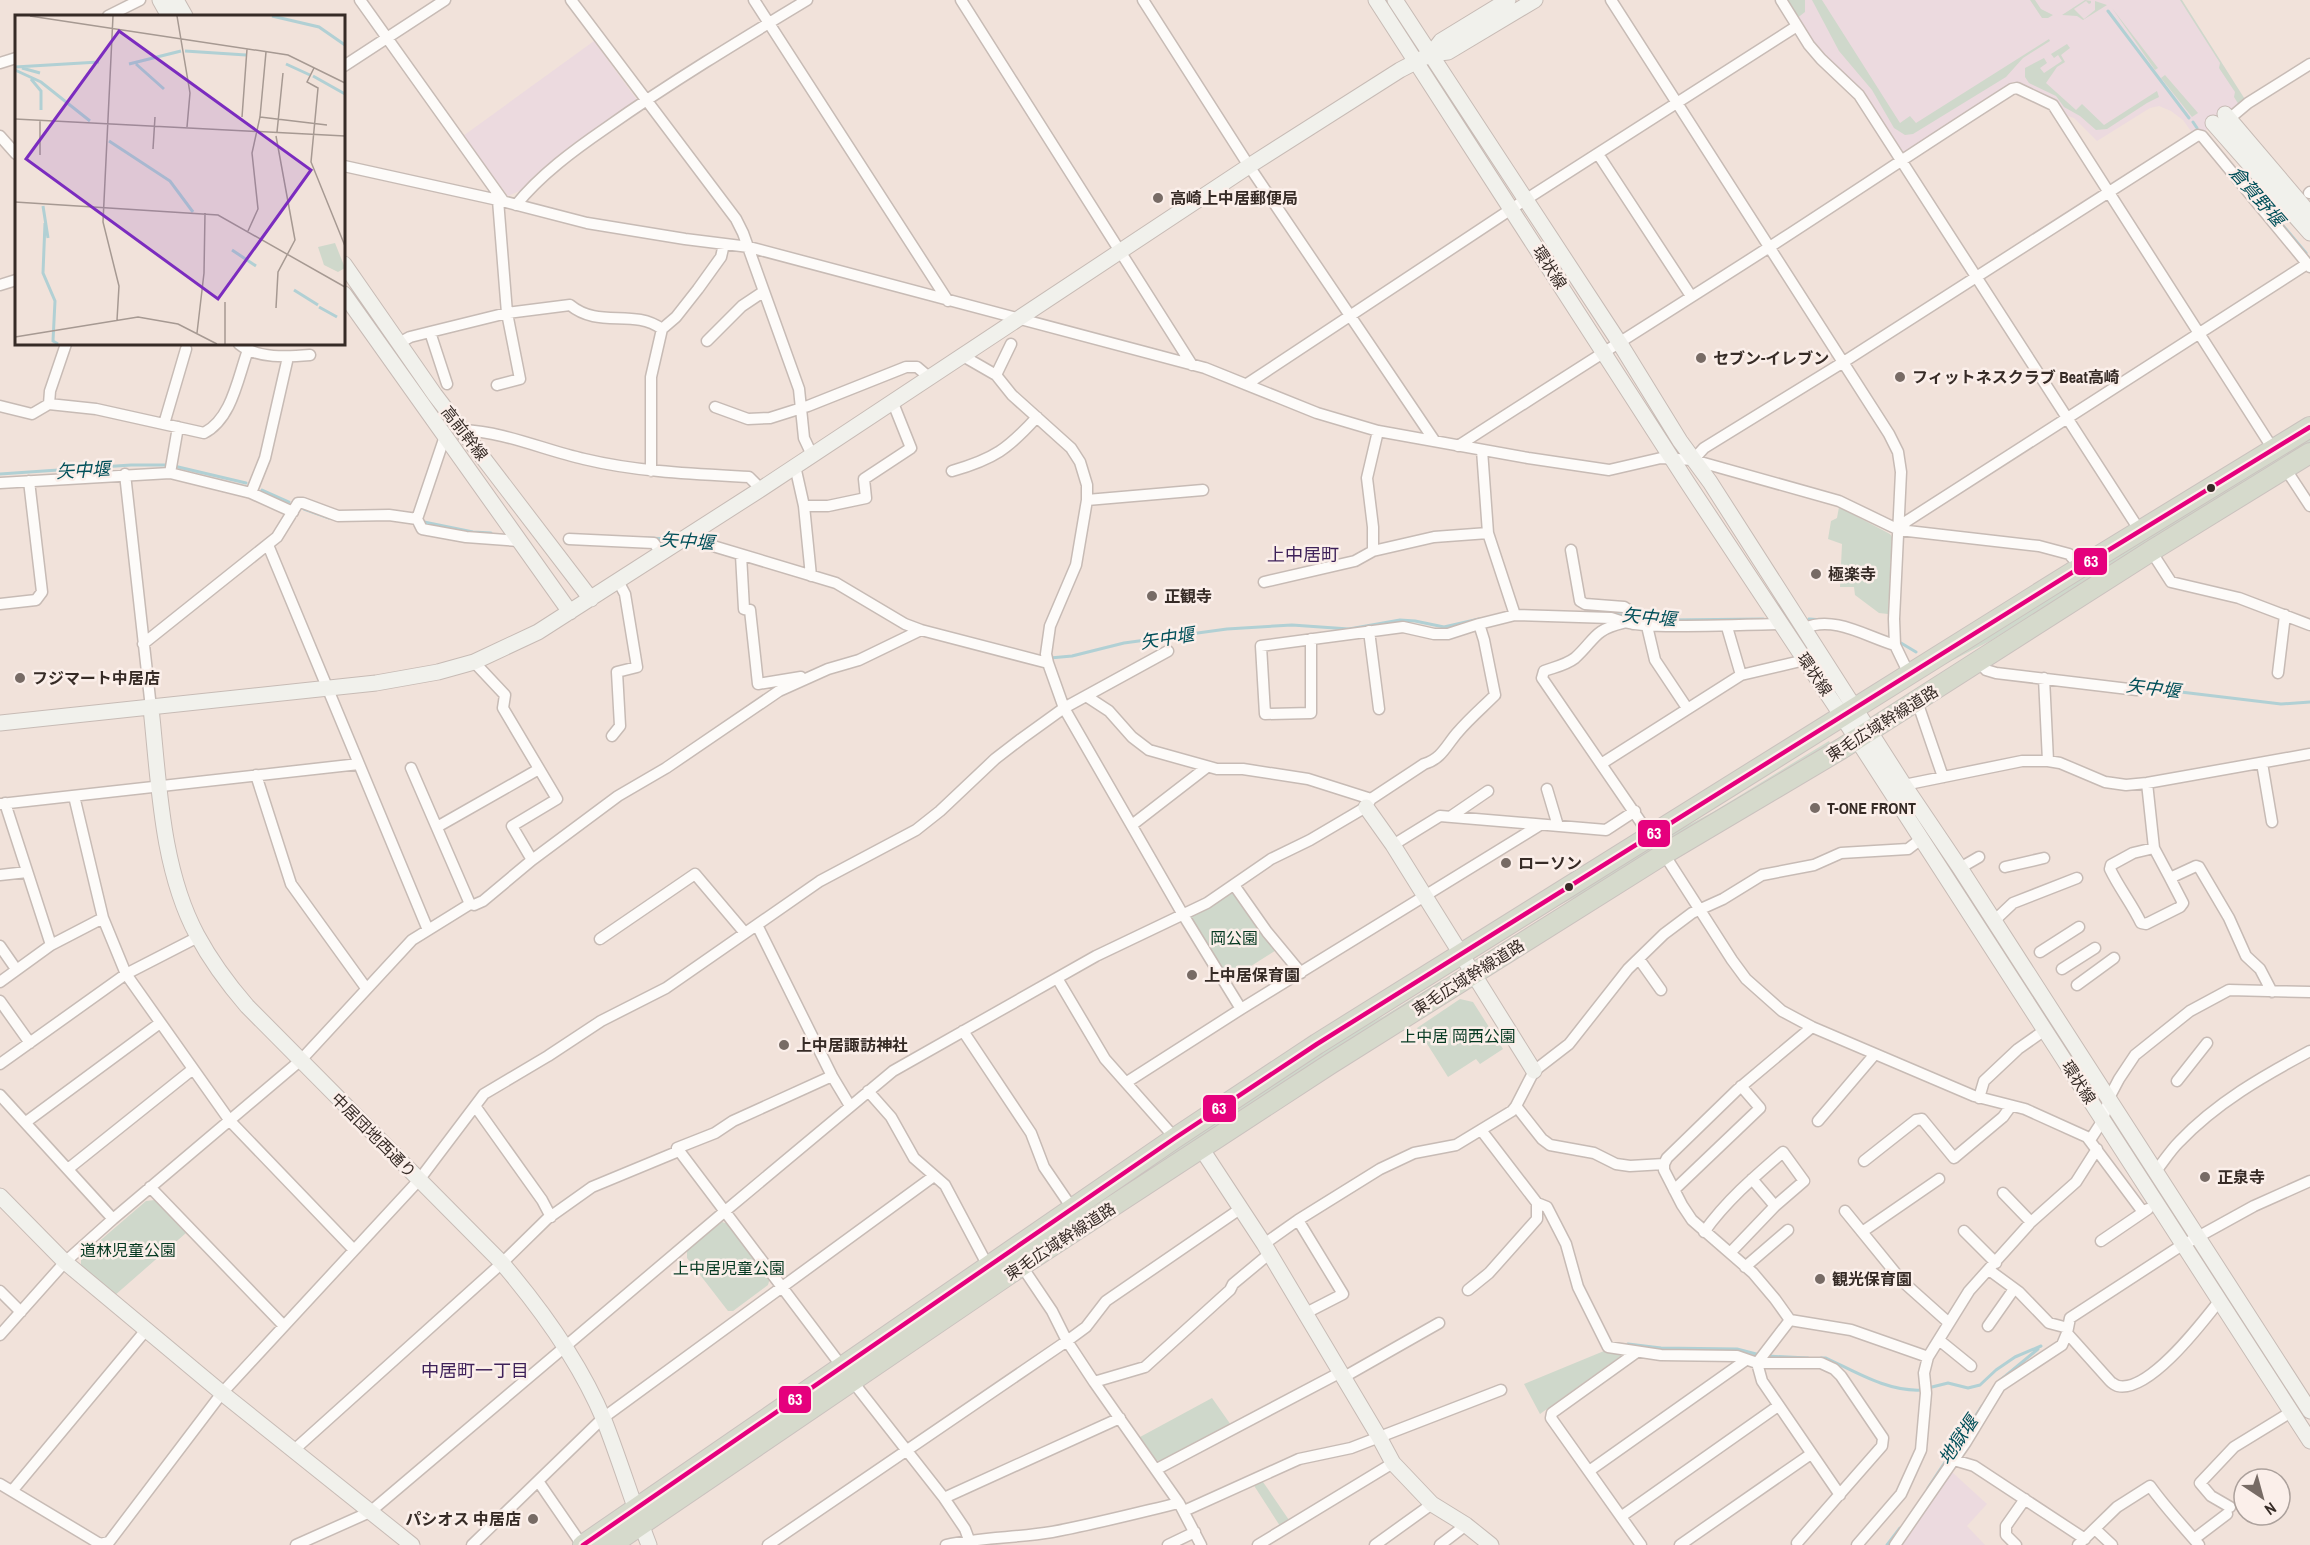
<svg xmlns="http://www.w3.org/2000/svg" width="2310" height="1545" viewBox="0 0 2310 1545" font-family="'Archivo Narrow','Noto Sans JP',sans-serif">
<rect width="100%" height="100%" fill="#f1e2da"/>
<path fill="#ecdadf" d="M1784,0H2182L2246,101L2225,114L2204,132L2193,134L2183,120L2171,111L2159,106L2150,108L2097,141L2074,118L2062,114L2052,100L2013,82L1904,155L1901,153L1822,56Z
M594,41L637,100L524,189L508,196L463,136Z
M1952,1472L1987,1504L1967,1526L1985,1545H1899Z"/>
<path fill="#cfd8cb" d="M1784,0H1805V12L1796,19Z
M1812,0H1822L1900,123L1910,116L1916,123L2049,39L2050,41L2023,58L2006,77L1913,134L1905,135L1894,128L1872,90L1839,51Z
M2030,0H2035L2041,9L2053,15L2048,18H2042Z
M2085,0L2091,1V3L2089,4L2086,1L2074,9L2084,19L2095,10V1L2107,5L2083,20L2077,16L2062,15Z
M2180,0H2182L2246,101L2239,105L2234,97L2235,92L2219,68L2220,63Z
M2112,8L2158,68L2155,70Z
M2067,44L2070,48L2061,55L2065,62L2057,67L2046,83L2076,110L2082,104L2104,125L2157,91L2159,97L2147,103L2107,129L2096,130L2080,116L2064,107L2056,96L2029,83L2025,77V68L2044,58L2047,63L2040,68L2044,73L2062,61L2058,55L2054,58L2051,54Z
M2165,75L2198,113L2192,117L2161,78Z
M2310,438V445L1990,641L1945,664L1884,701L1882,698Z
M1839,507L1890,534L1892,537L1888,614L1879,613L1855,595L1854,587H1840L1842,544L1828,539L1831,521L1837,518Z
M1829,741L1830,743L1599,885L1552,909L1488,949L1486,947L1656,842L1713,812Z
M1232,893L1237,895L1278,949L1229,980L1188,918Z
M1444,979L1445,981L1325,1055L1034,1250L1030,1245L1334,1041L1384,1016Z
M1460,999L1473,1002L1503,1049L1480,1064L1476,1059L1448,1077L1417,1028Z
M155,1200L186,1233L114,1296L81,1269V1257L146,1201Z
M722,1222L729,1224L770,1278L768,1285L733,1311H728L687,1258V1250Z
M1604,1351L1622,1355L1540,1414L1524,1384Z
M1212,1398L1231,1425L1161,1462L1156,1460L1140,1437Z
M1261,1479L1289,1520L1280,1526L1253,1484Z"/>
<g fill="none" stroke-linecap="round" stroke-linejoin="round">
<path stroke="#b1d0d4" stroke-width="3" d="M2108,11L2189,118
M2193,122L2197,128
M2265,204L2306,253
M174,466L246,483
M0,474L131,465H166
M262,490L289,502
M304,509L329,518
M424,522L473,532L491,533
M646,538L673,539
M1614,614L1628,616
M1635,616L1669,620L1763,619
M1809,619L1823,620
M1901,643L1916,652
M1050,658L1072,656L1124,643L1227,629L1292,625L1349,629L1400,620L1415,621L1444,627L1479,619
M2139,687L2281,704L2310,702
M1628,1344L1661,1348L1737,1349L1760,1355
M1767,1356L1808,1358
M1821,1358H1826C1856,1372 1888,1392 1922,1390
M1997,1383L2038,1349
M1928,1388L1948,1383L1968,1388L1980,1385L1996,1370L2015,1357L2041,1346
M1928,1488L1982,1406
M1887,1545L1900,1528"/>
<g stroke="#c7bbb5" stroke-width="13">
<path id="street" d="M360,0L504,202
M571,0L736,219L743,233L799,389L804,438L812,455
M754,0L948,301
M961,0L1192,365
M1143,0L1249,166L1434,440
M1611,0L1889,434L1898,452L1901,472L1894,619L1895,645L1909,674
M1781,0L1809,45L1821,59L1859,95L2140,531
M108,16L140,0
M0,63L16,58
M344,66L445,0
M2229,119L2248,103L2310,64
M0,136L16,154
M1598,154L1691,296
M344,166L498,200L587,223L685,239L749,247L1205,368L1317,413L1378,431L1528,458L1609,470L1661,458L1693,460L1839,501L1899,530L2039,546L2069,554L2081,567
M2309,193L2310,192
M516,205C540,175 574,150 606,128C671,82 739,41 807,0
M0,285L16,280
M707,341L742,306L763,292
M399,343L410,337L430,332
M239,344C257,359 288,357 310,355
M963,356L996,375L1012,395L1071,448L1080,462L1087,485V500L1076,565L1050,626L1046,654L1048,663L1064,708L1182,913L1241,1009
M996,375L1011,344
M447,384L430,332L507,313L570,305C599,329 633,308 662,329
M1247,384L1525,200L1797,26
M497,385L520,379L507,313L498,200
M49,404L96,409L204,433C232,419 238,377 248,350
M0,406L32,414L49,404L50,391L66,344
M715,407L748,419L770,418L808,406L906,367H917L930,378
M164,424L186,349
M463,430C505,432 544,450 584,459C638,472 694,474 749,477L761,489
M445,436L417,519L422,529L466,537L519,541
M1458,446C1561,379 1665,314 1768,248C1850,195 1930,141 2012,89L2017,88L2053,105L2273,449
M1482,450L1488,533L1515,615
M1693,460L1704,448L1842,363L2198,135L2202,136L2310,267
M795,466L804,506L811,576
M2285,468L2310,506
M651,471V377L662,329L676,317L698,289L721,257L724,244
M952,471C994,459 1008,449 1037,417
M170,473L178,427
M125,474L151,708
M0,483L170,473L251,493L293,512
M251,493L265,458L288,357
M1087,500L1203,490
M804,506H828L866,498L864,479L911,448L893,403
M1899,530L1907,521L2307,264
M695,532L703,543L836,583L905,624L921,630L1048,663
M569,539L654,543L661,553
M268,545L428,930
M1571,550L1580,601L1585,604L1624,607L1630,611L1633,624
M1373,551L1434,537L1488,533
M2151,551L2171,582L2239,598L2310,625
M741,555L744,609L750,610L758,684L801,677
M1264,582L1355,561L1373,551V527L1367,478L1378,431
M0,604L36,600L42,592L29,481
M1623,623C1593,630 1595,640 1575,658C1566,665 1555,667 1544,671L1542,678L1651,837
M1647,626L1655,660L1687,708
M1727,627L1741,675
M1805,628C1834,615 1867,637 1895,645
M1369,631L1379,709
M1311,639V713L1265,714L1261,646L1403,627L1434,634H1448L1479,624
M143,644L277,537L298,503H303L338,516L389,515L417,519
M474,662L505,695L503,708L557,799L512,826L532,860
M1979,662L1986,670L1996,673L2137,690
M2278,673L2285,615
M2044,678L2048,761
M1086,696L1109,711L1132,737L1149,750L1217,769H1243L1308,779L1371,799
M1915,702L1920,710L1943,777
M612,736L620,726L617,672L637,667L625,594L618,581
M2262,763L2272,822
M1601,764L1741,675L1805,660
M256,775L291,884L366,988
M2147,783L2154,848L2170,878L2196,866L2199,867L2229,918L2246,956L2260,969L2272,992
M1904,785L2022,761H2048L2060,763L2105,782L2126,785L2147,783L2310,754
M1547,789L1558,826
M74,796L103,918L126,974L230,1121L354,1250
M5,803L51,945
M0,804L359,764
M1450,817L1488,791
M1132,825L1207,767
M437,827L539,769
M1393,845L1440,816L1606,830L1635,811
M2154,848L2133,853L2111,865L2110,869C2119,888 2132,904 2141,923L2146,924L2180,907L2183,903L2170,878
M1664,854L1732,960L1746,979L1782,1011L1812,1027L1974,1096L2025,1109L2087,1137L2143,1212
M2005,867L2044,858
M1960,868L1979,857
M0,875L27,872
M1234,885L1267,932L1301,973
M470,904L474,905L483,901L532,860L618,796L666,768L779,691L828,669L859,660L921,630
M1994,921L2013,903L2077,878
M757,925L832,1076L850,1106
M600,939L695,874L745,933
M0,946L16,969
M2040,952L2079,927
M1639,959L1661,990
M2062,969L2095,948
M1057,978L1105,1059L1175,1138
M0,982L51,945L103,918
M2077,985L2114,958
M0,1001L30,1043
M1812,1027L1737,1090L1667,1158L1664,1164V1170L1682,1205L1692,1220L1753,1273L1775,1299L1790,1320L1757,1363L1762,1381L1840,1495
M963,1031L1031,1133L1044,1167L1072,1208
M0,1064L126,974L198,937
M832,1076L733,1121L715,1133L677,1148L843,1368
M2177,1081L2207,1043
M1127,1082L1241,1009L1540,825
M868,1091L891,1117L914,1158L945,1185L989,1268
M0,1095L113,1219
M1979,1098L1984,1081L2018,1049L2045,1030
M475,1106L542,1200L551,1217
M1516,1106L1542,1139L1550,1145L1594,1153L1616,1164L1630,1166L1664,1164
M1818,1121L1875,1054
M26,1122L160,1023
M1481,1130L1537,1203L1547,1207L1566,1244L1578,1287L1608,1347L1661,1355L1737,1356L1757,1363H1821L1834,1369L1841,1376L1883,1438L1882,1446L1797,1543
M2090,1140L2103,1120L2109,1098L2119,1079L2135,1055L2190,1011L2229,990L2310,992
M1864,1161L1916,1120L1922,1119L1954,1158L2003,1117L2011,1106
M68,1169L193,1069
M2156,1171C2164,1161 2170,1151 2179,1142C2216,1103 2263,1076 2310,1051
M1752,1179L1775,1206
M150,1187L284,1326
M1674,1190L1760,1108L1741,1086
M2003,1193L2031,1222
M1845,1211L1902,1281L1949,1323
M1298,1220L1343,1294L1306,1313
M1964,1231L1996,1263
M1704,1232C1726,1201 1754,1177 1783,1152L1804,1181L1775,1206L1730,1253
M1862,1232L1939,1179
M2101,1241L2148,1209
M1264,1244L1298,1220L1380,1169L1414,1153L1456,1145L1512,1111L1516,1106L1534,1071L1569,1044L1628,969L1664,934L1692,913L1723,899L1762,875L1814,865L1841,853L1908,849L1921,839
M1019,1262L1052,1311L1067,1341L1094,1382L1179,1503L1201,1545
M1745,1267L1788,1230
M1989,1270L2019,1292L2049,1323L2068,1328
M1468,1290L1489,1273L1537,1219V1203
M0,1291L21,1312
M1790,1320L1851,1330L1928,1357
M1988,1326L2014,1289
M2067,1333L2110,1381C2110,1382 2117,1386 2118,1386C2149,1393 2202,1323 2220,1300
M0,1335L65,1262L113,1219L301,1060L412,940L470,904L411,768
M1939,1340L1971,1366
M1637,1352L1552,1413L1551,1418L1641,1545
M1344,1377L1439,1323
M853,1382L944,1498L965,1529L971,1545
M1094,1382L1145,1367L1230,1290L1233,1284L1269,1254
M294,1450L502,1263L547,1219L592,1187L679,1151
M1954,1460L1974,1466L2085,1539
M1157,1469L1341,1372
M1589,1471L1746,1360
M538,1481L582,1545
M0,1484L100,1544L109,1542L222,1393L419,1180L484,1094L548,1056L601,1021L666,988L820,881L916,830L940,811L995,759L1021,739L1064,708L1168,651
M12,1491L146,1330
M944,1498L1120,1418
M2230,1507L2211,1496L2200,1483L2234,1447L2291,1412
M1184,1511L1299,1459L1351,1448L1501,1390
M1622,1516L1778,1406
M2095,1529L2112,1545
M2194,1539L2227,1514
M296,1545L370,1512L724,1212L893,1071L1096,956L1207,903L1271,859L1310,840L1366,807L1371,799L1424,764C1442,759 1447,744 1458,732C1469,719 1483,707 1495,695L1484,640L1479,624L1515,615L1611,618C1632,626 1655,626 1677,626C1712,626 1746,625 1781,624
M472,1545L603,1418L934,1176
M768,1545L1067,1341L1086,1327L1106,1301L1240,1209
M946,1545C981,1537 1017,1538 1052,1532C1095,1524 1137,1513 1179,1503
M1168,1545L1195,1532
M1258,1545L1393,1463
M1375,1545L1432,1504
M1440,1545L1466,1525
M1680,1545L1811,1454
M1857,1545L1901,1494L1921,1450L1926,1393L1924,1373L1928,1357L1969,1291L2031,1222L2076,1182L2097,1149
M1895,1545L1966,1442L2000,1386L2062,1345L2067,1333L2070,1318L2176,1249L2254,1206L2310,1181
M2016,1545L2006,1535V1526L2025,1499
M2078,1545L2117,1507L2150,1486C2165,1507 2182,1525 2199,1545"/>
</g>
<g stroke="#c7bbb5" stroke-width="17">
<path id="secondary" d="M160,0L169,16
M176,0L185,16
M1376,0L1687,482L1842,716L2310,1441
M1395,0L1619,342L1680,441L1710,482L1904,785L1960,868L2310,1411
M1431,54L1441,41L1508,0
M2225,114L2310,214
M2213,123L2310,233
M344,264L435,395L591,599
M344,294L570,612
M151,708C159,782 161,868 197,935C211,961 228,984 247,1006L502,1263C542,1310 580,1362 604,1420C620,1461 633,1504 649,1545
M0,723L376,683L438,672L474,662L538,632L761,489L1249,166L1400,70L1431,54L1448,52L1535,0
M1366,807L1393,845L1534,1071
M1201,1148L1264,1244L1379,1437L1393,1463L1432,1504L1466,1525L1491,1545
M0,1196L65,1262L222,1393L412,1545"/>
</g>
<g stroke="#cac2be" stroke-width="22">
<path id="highway" d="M583,1545L1175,1138L1317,1044L2081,567L2310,427
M611,1545L1021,1266L1330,1064L1664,854L1841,749L2151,551L2310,453"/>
</g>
<use href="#street" stroke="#fdfbf9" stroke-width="10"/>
<use href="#secondary" stroke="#f1f1ec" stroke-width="15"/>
<use href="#highway" stroke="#d6dacc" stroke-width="20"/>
<g stroke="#fbefea" stroke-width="9">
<path id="bus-1" d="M583,1545L1175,1138L1317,1044L2081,567L2310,427"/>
</g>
<use href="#bus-1" stroke="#e5007d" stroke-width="4.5"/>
</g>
<g fill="#776b65" stroke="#fbefea" stroke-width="2">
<circle cx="1158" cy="198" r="6"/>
<circle cx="1701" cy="358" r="6"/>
<circle cx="1900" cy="377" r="6"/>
<circle cx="1816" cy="574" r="6"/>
<circle cx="1152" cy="596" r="6"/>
<circle cx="20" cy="678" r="6"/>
<circle cx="1815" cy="808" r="6"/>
<circle cx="1506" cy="863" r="6"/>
<circle cx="1192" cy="975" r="6"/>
<circle cx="784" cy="1045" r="6"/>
<circle cx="2205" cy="1177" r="6"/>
<circle cx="1820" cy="1279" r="6"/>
<circle cx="533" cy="1519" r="6"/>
</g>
<g fill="#362b26" stroke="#fbefea" stroke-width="2">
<circle cx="2211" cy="488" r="5"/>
<circle cx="1569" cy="887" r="5"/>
</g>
<g text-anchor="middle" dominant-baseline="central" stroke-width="5" stroke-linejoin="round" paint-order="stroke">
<g font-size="16" font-weight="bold" fill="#362b26" stroke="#fbefea" text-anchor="start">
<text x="1170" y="198">高崎上中居郵便局</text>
<text x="1713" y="358">セブン-イレブン</text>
<text x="1912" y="377">フィットネスクラブ Beat高崎</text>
<text x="1828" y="574">極楽寺</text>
<text x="1164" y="596">正観寺</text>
<text x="32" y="678">フジマート中居店</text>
<text x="1827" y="808">T-ONE FRONT</text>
<text x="1518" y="863">ローソン</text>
<text x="1204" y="975">上中居保育園</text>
<text x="796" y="1045">上中居諏訪神社</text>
<text x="2217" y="1177">正泉寺</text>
<text x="1832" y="1279">観光保育園</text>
<text x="521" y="1519" text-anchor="end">パシオス 中居店</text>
</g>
<g font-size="16" fill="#362b26" stroke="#fbefea">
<text transform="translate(1550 267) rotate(57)">環状線</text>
<text transform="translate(465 433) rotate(52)">高前幹線</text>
<text transform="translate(1815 674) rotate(56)">環状線</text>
<text transform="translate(1882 723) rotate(-32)">東毛広域幹線道路</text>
<text transform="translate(1468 977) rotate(-32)">東毛広域幹線道路</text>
<text transform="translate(2079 1082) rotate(57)">環状線</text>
<text transform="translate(374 1135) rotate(45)">中居団地西通り</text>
<text transform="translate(1060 1241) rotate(-33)">東毛広域幹線道路</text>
</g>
<g font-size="16" fill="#053921" stroke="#fbefea">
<text x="1234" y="938">岡公園</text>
<text x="1458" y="1036">上中居 岡西公園</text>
<text x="128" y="1250">道林児童公園</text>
<text x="729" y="1268">上中居児童公園</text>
</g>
<g font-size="18" font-style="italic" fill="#014f59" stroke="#fbefea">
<text transform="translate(2257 196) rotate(49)">倉賀野堰</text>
<text transform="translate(83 470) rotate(-3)">矢中堰</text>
<text transform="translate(687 541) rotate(4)">矢中堰</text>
<text transform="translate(1649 617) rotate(5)">矢中堰</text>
<text transform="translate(1167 638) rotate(-9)">矢中堰</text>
<text transform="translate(2153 688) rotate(7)">矢中堰</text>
<text transform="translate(1958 1440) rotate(-56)">地獄堰</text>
</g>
<g font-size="18" fill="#3e2159" stroke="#fbefea">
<text x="1303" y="554">上中居町</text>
<text x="475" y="1370">中居町一丁目</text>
</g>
</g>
<g transform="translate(15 15)">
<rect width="330" height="330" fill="#f1e2da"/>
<path d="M320,228L330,253L323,257L309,250L303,232Z" fill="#cfd8cb"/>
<path fill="none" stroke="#b1d0d4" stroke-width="3" d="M257,1L304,12L330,30M170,36L231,40M114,49L166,36M121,49L149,74M271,49L295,60M0,52L84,47M7,53L25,58M0,55L26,67L75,106M298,61L330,79M16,64L26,76V95M94,126L155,166L178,197M28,191L33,223M30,208L28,258L40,286L38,326L43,329M217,235L241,251M279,275L303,290M304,292L322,302"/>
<path fill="none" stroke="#a69992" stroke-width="1.5" d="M15,1L273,40L330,68M98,1L88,207L104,271L102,305M162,1L175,78L172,112M299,53L292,67L303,73L296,147L330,231M227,102L232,34M245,102L312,110M0,104L330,121M25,106V140M262,117L268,58M138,134L140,102M0,187L203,200L330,272M233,216L243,194L237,138L245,102L251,37M210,287V329M261,293L263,257L280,225L261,121M182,318L189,258L190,198M0,322L123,302L163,309L202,329"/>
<path fill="#7b2cbf" fill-opacity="0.15" stroke="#7b2cbf" stroke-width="3" d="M104,16L296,155L203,284L11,144Z"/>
<rect width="330" height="330" fill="none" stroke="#362b26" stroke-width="3"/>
</g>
<g stroke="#fbefea" stroke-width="2">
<rect x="2073" y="547" width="35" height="29" rx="6" fill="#e5007d"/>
<rect x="1637" y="819" width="34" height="29" rx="6" fill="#e5007d"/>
<rect x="1202" y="1094" width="35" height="29" rx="6" fill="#e5007d"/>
<rect x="778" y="1385" width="34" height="29" rx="6" fill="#e5007d"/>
</g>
<g font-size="16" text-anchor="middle" font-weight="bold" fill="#fff">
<text x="2091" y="567">63</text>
<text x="1654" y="839">63</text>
<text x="1219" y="1114">63</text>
<text x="795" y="1405">63</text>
</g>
<g transform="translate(2262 1497) rotate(144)"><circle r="28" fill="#fbefea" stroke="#aca19c" stroke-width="1.5"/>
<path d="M0-4.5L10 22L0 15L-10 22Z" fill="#776b65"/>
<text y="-9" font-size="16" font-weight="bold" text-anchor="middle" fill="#362b26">N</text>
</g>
</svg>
